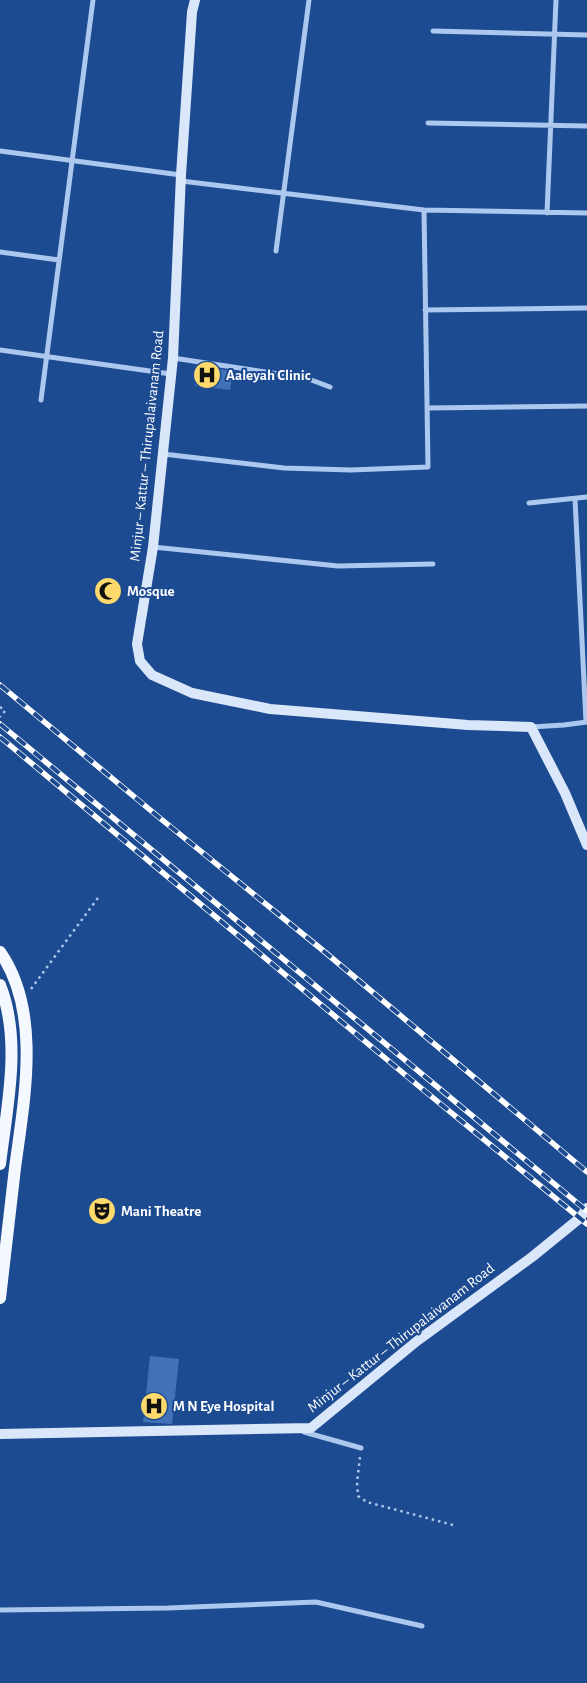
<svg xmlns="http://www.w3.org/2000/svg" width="587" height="1683" viewBox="0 0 587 1683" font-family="'Alegreya Sans',sans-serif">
<rect width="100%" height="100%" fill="#1d4b91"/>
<path fill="#4172b7" d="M198,366L233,371L230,390L195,386Z
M150,1356L179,1359L172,1424L143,1422Z"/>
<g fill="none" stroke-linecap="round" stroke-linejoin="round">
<path stroke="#adc8ee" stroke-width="2.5" stroke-dasharray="2.5 4" stroke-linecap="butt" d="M0,707L5,711L0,717
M31,989L100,895
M360,1457L357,1482L358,1496L367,1502L453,1525"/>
<path stroke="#adc8ee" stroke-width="5" d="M433,31L587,35
M428,123L587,126
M0,151L181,175
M424,210L587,213
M547,213L556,0
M276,251L309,0
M0,252L59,260
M425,310L587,308
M0,350L171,374
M173,358L306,378L330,387
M41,400L93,0
M427,408L587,406
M163,454L284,468L351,470L428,467L424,210L181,181
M575,499L586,722
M529,503L587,497
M153,547L338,566L433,564
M531,727L564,725L587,722
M304,1432L361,1448
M0,1610L168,1608L316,1602L422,1626"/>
<path stroke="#dae7fa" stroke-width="10" d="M195,0L192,12L181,175L173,358L153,547L137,644L140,661L152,675L192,693L270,709L468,725L531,727L565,793L587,845
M0,1434L311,1428L417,1341L532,1257L580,1218L587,1208"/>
<path stroke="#f4f8ff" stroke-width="12" d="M0,952C42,1012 24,1100 15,1168C10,1211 5,1254 0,1298
M0,985C22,1041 7,1106 0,1164"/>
<g stroke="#fff" stroke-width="5.5">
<path id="rail" d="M0,685L161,819L320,948L587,1172
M0,724L587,1211
M0,737L415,1083L587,1224"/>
</g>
<use href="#rail" stroke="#1d4b91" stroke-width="4" stroke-dasharray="11" stroke-linecap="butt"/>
</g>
<defs>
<g id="hospital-disc" transform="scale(1.4375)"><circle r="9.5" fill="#fed96b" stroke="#1d4b91"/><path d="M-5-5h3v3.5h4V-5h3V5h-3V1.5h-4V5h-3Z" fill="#111"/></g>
<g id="mosque-disc" transform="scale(1.4375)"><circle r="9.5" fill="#fed96b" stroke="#1d4b91"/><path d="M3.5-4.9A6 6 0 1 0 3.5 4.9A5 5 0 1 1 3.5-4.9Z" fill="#111"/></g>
<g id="theatre-disc" transform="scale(1.4375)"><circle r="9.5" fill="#fed96b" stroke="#1d4b91"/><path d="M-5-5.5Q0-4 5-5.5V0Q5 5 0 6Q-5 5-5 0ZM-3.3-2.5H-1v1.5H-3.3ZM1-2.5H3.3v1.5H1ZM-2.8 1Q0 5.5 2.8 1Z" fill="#111"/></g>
</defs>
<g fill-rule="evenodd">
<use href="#hospital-disc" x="207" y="375"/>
<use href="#mosque-disc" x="108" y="591"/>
<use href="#theatre-disc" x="102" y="1211"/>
<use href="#hospital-disc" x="154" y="1406"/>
</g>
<g text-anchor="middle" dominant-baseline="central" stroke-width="4" stroke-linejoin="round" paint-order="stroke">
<g font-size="15" font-weight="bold" fill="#fff" stroke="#1d4b91" text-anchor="start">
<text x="226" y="375">Aaleyah Clinic</text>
<text x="127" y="591">Mosque</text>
<text x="121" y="1211">Mani Theatre</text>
<text x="173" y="1406">M N Eye Hospital</text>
</g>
<g font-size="15" fill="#fff" stroke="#1d4b91">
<text transform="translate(147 446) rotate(-84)">Minjur – Kattur – Thirupalaivanam Road</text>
<text transform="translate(401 1338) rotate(-38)">Minjur – Kattur – Thirupalaivanam Road</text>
</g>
</g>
</svg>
